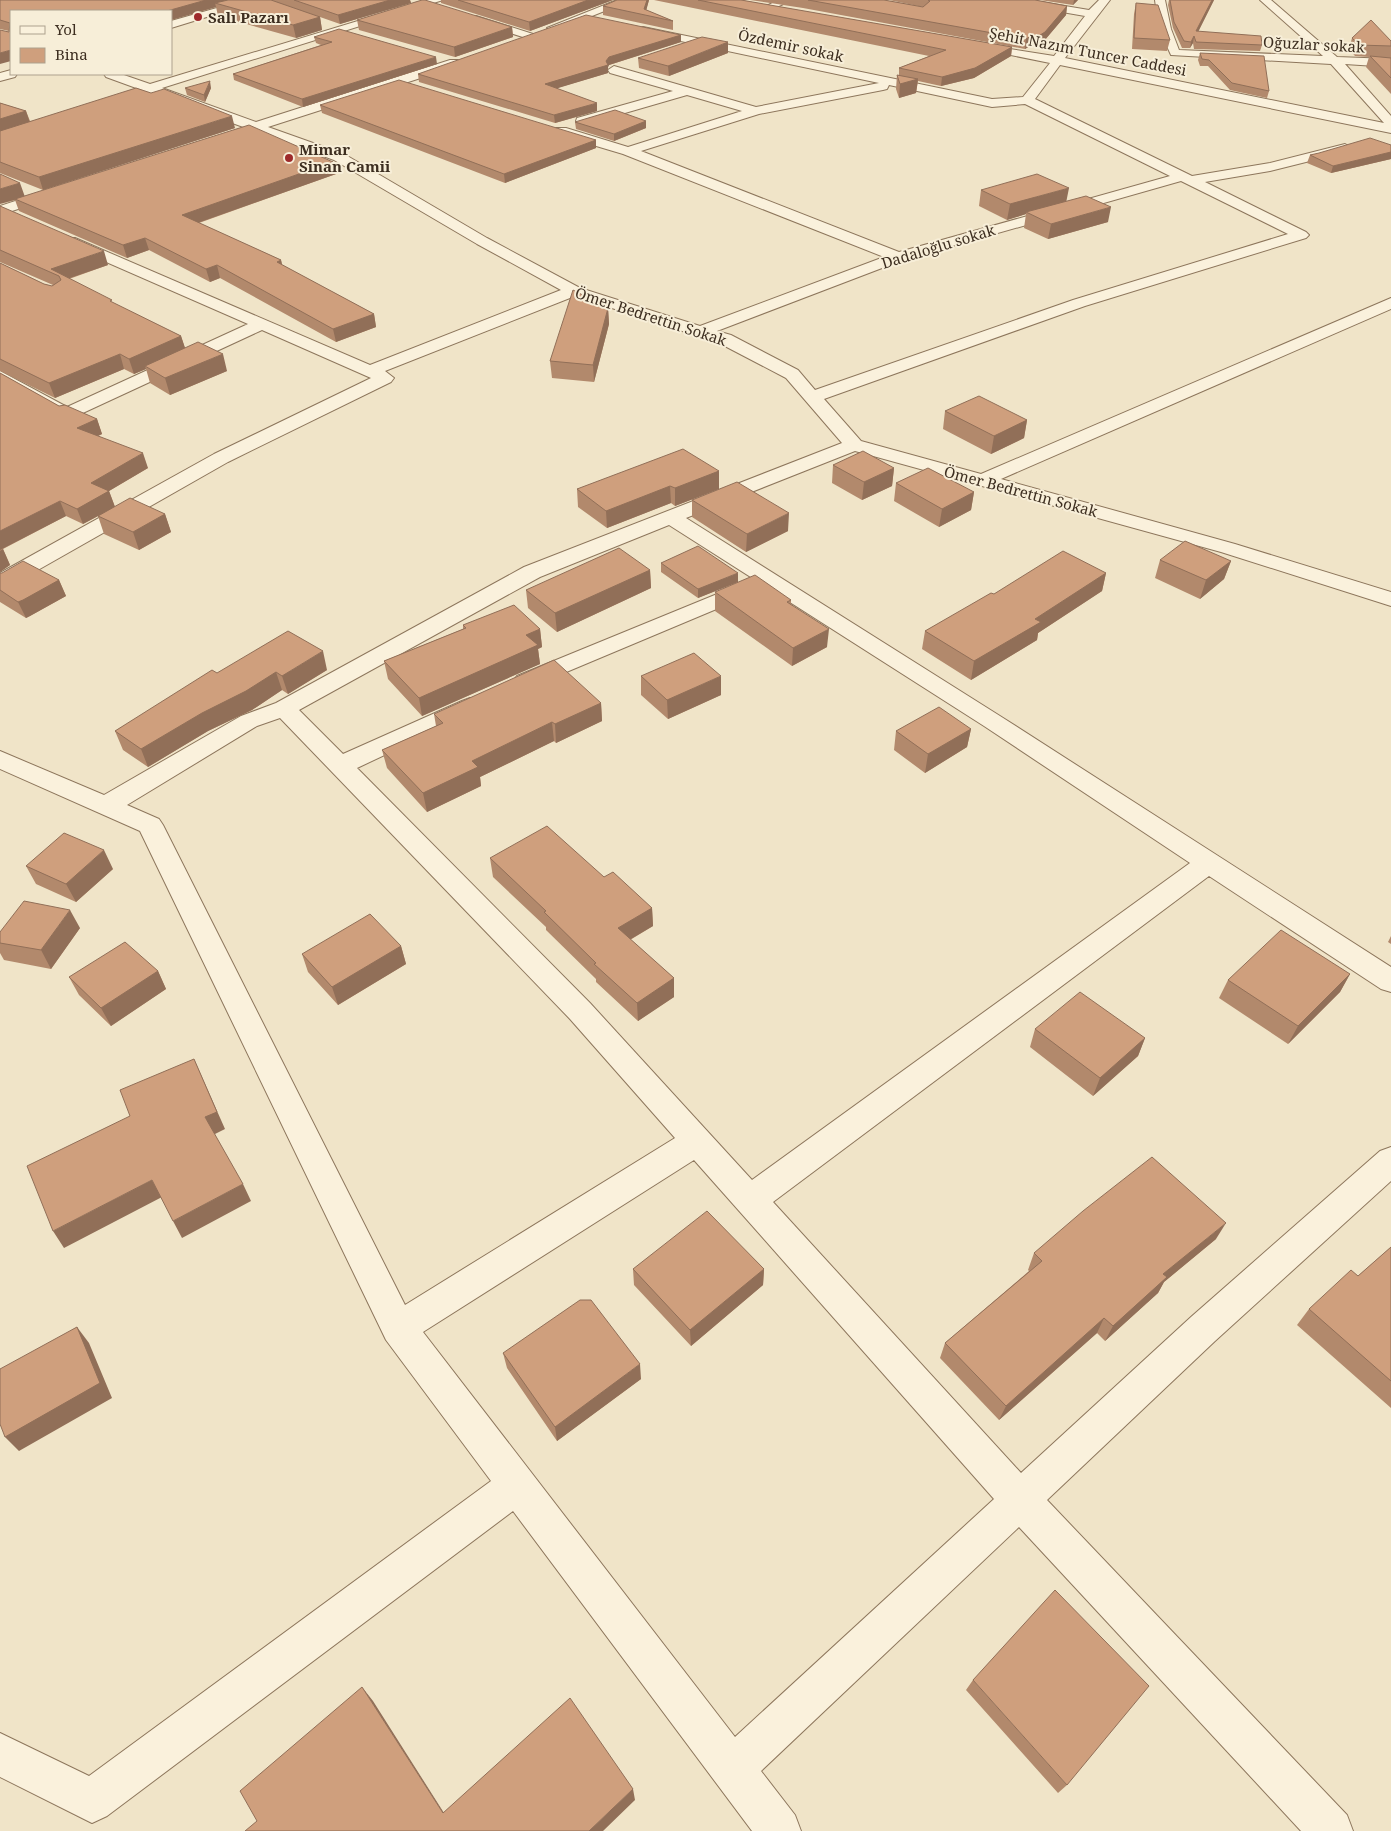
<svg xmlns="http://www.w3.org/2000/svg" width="1391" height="1831" viewBox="0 0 1391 1831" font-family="'Noto Serif',serif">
<rect width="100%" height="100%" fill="#f0e4c8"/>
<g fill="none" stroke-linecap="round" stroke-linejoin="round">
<g stroke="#8d765c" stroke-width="2">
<path id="minor" d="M245,0H262L171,28V21Z
M427,0H443L162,88L256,122L450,60H458V66L268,127L344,154L487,238L580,288L700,326L884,257L623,154L556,134L554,131L556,128H566L628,147L742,111L687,95L587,124H577L576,121L577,118L673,91L610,73L608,70L614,66L756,107L879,83L643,33L637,30L639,28L643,27L992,99L1023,97L1050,63L971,47V43L1054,56L1085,16L1010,3L1005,0H1029L1089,10L1099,0H1110L1065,58L1384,123L1331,64L1171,55L1159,29L1155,0H1165L1171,29L1179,50L1323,56L1260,0H1271L1337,57L1391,59V67L1345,64L1391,116V133L1060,65L1035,99L1192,176L1270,163L1345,144L1352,148L1350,151L1270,171L1205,182L1306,232L1309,235L1306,238L1085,306L824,399L861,441L981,474L1391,298V309L1001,479L1235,544L1391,592V606L1221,552L855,451L686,518L1000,716L1391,967V992L1381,989L1209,876L773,1202L1021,1473L1191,1317L1380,1151L1391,1147V1181L1215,1341L1047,1500L1347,1815L1353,1831H1301L1019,1527L761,1771L795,1815L801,1831H752L513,1511L107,1816L92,1823L0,1777V1733L89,1776L491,1481L386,1340L140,831L0,769V751L104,795L241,716L276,703L524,567L842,443L786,378L719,343L575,296L385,371L394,378L391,382L228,462L8,587L0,588V573L214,454L371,378L262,330L72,418H60L0,383V371L67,407L248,324L65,244L62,241L65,238H75L370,365L561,290L477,244L334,160L255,131H247L246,128L106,77L104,74H121L150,84ZM889,85L992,107L1025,104L1170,176L899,252L641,151L759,114L883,90L887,89ZM1181,181L1288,234L1073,300L815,390L798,370L731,335L717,331L903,260ZM669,525L984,726L1190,863L752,1180L590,1003L357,768L478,711L482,706L478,701L470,698L462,701L343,754L299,710L540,577ZM280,718L570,1019L675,1138L405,1305L163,825L159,819L127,805L257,726ZM694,1160L994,1499L735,1737L423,1332Z
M617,0H632L557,30L553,31L547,28Z
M778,0H792L768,11L763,8Z
M476,16L533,34L535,36L529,39L472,21L470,19Z
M11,70V74H17L15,77L0,81V73Z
M52,189L59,193L57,196L0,215V206Z
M749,581L757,582L760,587L757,592L533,686L525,688L517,686L513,681L517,676Z"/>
</g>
<use href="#minor" fill="#faf1dc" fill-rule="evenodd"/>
</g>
<path fill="#b2896c" d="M0,0H410L411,3L340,24L320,17L322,30L296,38L218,16L216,7L171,20V11H11V61L9,31L0,29Z
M441,0H613L530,31L441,3Z
M617,0H649L646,10L673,21V30L603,15V6Z
M654,0H741L1012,47L1011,56L974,78L941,86L918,81L916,93L899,98L896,89L897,75H899V68L929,56Z
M750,0H884L923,7L889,0H1035L1067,6L1066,15L1044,41L1036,47L1030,46L1025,49L803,8Z
M1040,0H1078L1073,5Z
M1169,0H1214L1198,32L1262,45L1260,51L1194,49L1193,43L1190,48H1182L1173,28L1168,5Z
M1136,3L1170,40L1167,51L1132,49L1134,14Z
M357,20L512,27L513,37L455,57L359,30Z
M681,35V42L609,65L608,67V73L557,88L597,111L555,123L419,82L418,74Z
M314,37L437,64L303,107L234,80L233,74L321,45L316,43Z
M1352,38L1391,41V94L1366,67L1369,57L1355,56L1349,49Z
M728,53L669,76L639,68L638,58Z
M1200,53L1269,91L1267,98L1230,90L1208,66H1200L1198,60Z
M185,88H211L205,102L187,95Z
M0,103L26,111L30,121L235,128L43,190L0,173Z
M320,105L596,140V148L505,183L322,113Z
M646,121V128L614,141L576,129L575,122Z
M1391,145V159L1331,173L1307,163L1310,155Z
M333,162L336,174L199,223L281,260L282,265L374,314L376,327L336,342L220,278L210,282L149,250L127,258L19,211L15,200L0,204L25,196Z
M981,190L1066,201L1108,222L1048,239L1024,228L1026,214L1007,220L979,206Z
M0,206L108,265L69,279L113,303L181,336L185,348L227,371L170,395L150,383L146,369L134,374L124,369L55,398L0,371V263L44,284L52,286L53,285L0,262Z
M608,308L609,324L594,382L552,378L550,361Z
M0,373L59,406L97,419L102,434L98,436L148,468L109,491L115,507L165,514L171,532L139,550L104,534L98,516L83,524L66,516L3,549L10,565L0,572Z
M945,411L1027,420L1024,438L991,454L943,429Z
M833,465L894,468L892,486L862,500L832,483Z
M719,471V489L675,506L671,503L607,528L578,507L577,489Z
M896,483L974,492L971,510L939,527L894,501Z
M692,500L788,531L746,552L692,517Z
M1160,560L1231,561L1224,579L1200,599L1155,578Z
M661,563L738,582L698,598L661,572Z
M650,570L651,588L557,632L528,608L526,590Z
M0,573L59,580L66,596L30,616L26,618L0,602Z
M1106,573L1102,591L1038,633L1037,640L971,680L922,649L925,631L994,594Z
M715,592L791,600V604L827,647L792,666L715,611Z
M463,625L540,629L542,647L538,649L540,664L422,716L388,679L384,661L463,629Z
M327,670L288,694L282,690L252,710L208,731L148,767L123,750L115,731L217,673Z
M641,676L721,695L668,719L641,695Z
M601,703L602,721L556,743L554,741L480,777L481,786L427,812L387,768L382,750L436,726L434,714Z
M971,729L967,747L925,773L894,750L896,731Z
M490,858L604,877L652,908L653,926L630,940L674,978V997L638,1021L596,982V979L546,930V927L493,877Z
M26,866L113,869L76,902L36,884Z
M80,928L51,969L4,960L0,953V932Z
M1391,936V944L1388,942Z
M401,946L406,964L338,1005L308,972L302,954Z
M158,971L166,989L111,1026L79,995L69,977Z
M1350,974L1340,992L1288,1044L1219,998L1228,980Z
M1035,1029L1145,1038L1138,1056L1093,1096L1030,1047Z
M1216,1239L1164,1282L1158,1293L1105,1341L1097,1333L999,1420L940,1358L945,1343L1029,1271L1028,1270L1034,1253Z
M1391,1247V1408L1297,1325L1309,1309L1358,1276Z
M633,1269H764L763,1285L691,1346L634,1285Z
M503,1353L641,1379L557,1441L507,1368Z
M973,1680L1067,1785L1058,1793L966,1690Z"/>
<path fill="#916f58" d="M206,0H239L215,3L216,7L171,20V11H167Z
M390,0H410L411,3L340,24L338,15Z
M588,0H613L530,31L529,22Z
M647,0H649L645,15L644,9Z
M1074,0H1078L1073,5Z
M1212,0H1214L1195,38L1196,31Z
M1067,6L1066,15L1044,41L1036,47L1037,37Z
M320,17L322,30L296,38L293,25Z
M512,27L513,37L455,57L454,47Z
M681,35V42L609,65L608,67V73L545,92V84L606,61L609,57Z
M1031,36L1030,46L1025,49L1026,39Z
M1194,36L1193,43L1190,48L1191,42Z
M728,42V53L669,76L668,66Z
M1012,47L1011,56L974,78L941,86L942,77Z
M11,50V61L0,64V53Z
M436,57L437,64L303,107L302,99Z
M918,79L916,93L899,98L900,84Z
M210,81L211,88L205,102L204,95Z
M597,103V111L555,123L554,115Z
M26,111L30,123L0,133V119Z
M232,116L235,128L43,190L39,177Z
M646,121V128L614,141V134Z
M596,140V148L505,183L504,174Z
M1391,152V159L1331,173L1333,166Z
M333,162L336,174L186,227L182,215Z
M20,183L25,197L0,204V189Z
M1069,188L1066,203L1026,212V214L1007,220L1010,204Z
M1111,207L1108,222L1048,239L1051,224Z
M145,238L149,250L127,258L123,245Z
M104,251L108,265L61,281L59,276L51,269Z
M281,260L284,273L277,262Z
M217,265L220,278L210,282L206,269Z
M608,308L609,324L594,382L593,365Z
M374,314L376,327L336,342L333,329Z
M181,336L186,351L145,366L146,369L134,374L129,359Z
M120,354L124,369L55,398L49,383Z
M223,354L227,371L170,395L165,378Z
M97,419L102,434L83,443L77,428Z
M1027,420L1024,438L991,454L994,436Z
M143,453L148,468L109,491L115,507L83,524L77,509L91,483Z
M894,468L892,486L862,500L864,482Z
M719,471V489L675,506V488Z
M670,486L671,503L607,528L606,511Z
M974,492L971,510L939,527L942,509Z
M60,501L66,516L0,550V531Z
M789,513L788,531L746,552L747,534Z
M165,514L171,532L139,550L133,532Z
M3,549L10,565L0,572V551Z
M1231,561L1224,579L1200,599L1206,580Z
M650,570L651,588L557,632L555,613Z
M738,573V582L698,598V589Z
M1106,573L1102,591L1038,633L1037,640L971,680L974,661L1035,619Z
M59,580L66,596L30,616L26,618L18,602Z
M540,629L542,647L538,649L540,664L422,716L419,698L526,635Z
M829,629L827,647L792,666L793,648Z
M323,651L327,670L288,694L282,676Z
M276,672L282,690L252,710L208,731L148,767L141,749L202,713Z
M721,676V695L668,719L667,700Z
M601,703L602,721L556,743L555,724Z
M552,722L554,741L480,777L481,786L427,812L423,793L472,761Z
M971,729L967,747L925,773L928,754Z
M104,850L113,869L76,902L66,884Z
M652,908L653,926L619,946L618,928Z
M70,910L80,928L51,969L41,950Z
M401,946L406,964L338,1005L332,987Z
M158,971L166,989L111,1026L101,1008Z
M1350,974L1340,992L1288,1044L1298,1026Z
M674,978V997L638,1021L637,1003Z
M1145,1038L1138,1056L1093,1096L1100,1078Z
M194,1059L225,1129L213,1135L205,1117Z
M152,1180L162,1197L64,1248L53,1231Z
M243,1184L251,1201L182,1238L173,1221Z
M1226,1223L1216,1239L1164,1282L1158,1293L1105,1341L1113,1326L1163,1274Z
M764,1269L763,1285L691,1346L690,1330Z
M1104,1318L1097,1333L999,1420L1006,1406Z
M77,1327L89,1343L112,1398L19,1451L5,1437Z
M640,1364L641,1379L557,1441L555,1427Z
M362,1687L373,1701L451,1824L443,1813Z
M633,1789L635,1800L603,1831H589Z"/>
<path fill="#cf9f7d" stroke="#916f58" d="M0,0H206L167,11H11V50L0,53V30L9,32L10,23L0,20Z
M228,0H271L320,17L293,25L215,3Z
M294,0H390L338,15Z
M422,0H425L512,27L454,47L357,20Z
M458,0H588L529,22Z
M617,0H647L644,9L673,21L603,6Z
M698,0H741L1012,47L975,68L942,77L899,68L946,50Z
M808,0H884L923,7L930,1L928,0H1035L1067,6L1045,32L1037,37L1031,36L1026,39Z
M1170,0H1212L1196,31L1261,36L1262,45L1196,42L1194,36L1191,42L1184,41L1174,22Z
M1136,3L1158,5L1170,40L1134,38Z
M586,15L681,35L609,57L606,61L608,65L545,84L597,103L554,115L418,74Z
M1371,20L1391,41V46L1359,45L1352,38Z
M339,29L436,57L302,99L233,74L332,42L314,37Z
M702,37L728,42L668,66L638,58Z
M1200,53L1264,56L1269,91L1232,83L1209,60L1202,59Z
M1370,56L1391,58V78Z
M897,75L918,79L900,84Z
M399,80L596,140L504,174L320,105Z
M210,81L204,95L185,88Z
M136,88L151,93L164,89L232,116L39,177L0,162V131Z
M0,103L26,111L0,119Z
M615,110L646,121L614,134L575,122Z
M249,125L333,162L182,215L281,260L277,262L374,314L333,329L217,265L206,269L145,238L123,245L15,199Z
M1370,138L1391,145V152L1333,166L1310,155L1319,153Z
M0,174L20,183L0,189Z
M1037,174L1069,188L1010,204L981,190Z
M1086,196L1111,207L1051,224L1026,212Z
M0,206L104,251L51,269L112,300L110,301L181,336L129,359L120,354L49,383L0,359V263L44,284L52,286L61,280L59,276L0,250Z
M573,290L608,308L593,365L550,361Z
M198,342L223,354L165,378L145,366Z
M0,373L59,406L65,405L97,419L77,428L143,453L91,483L109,491L77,509L60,501L0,531Z
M979,396L1027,420L994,436L945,411Z
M683,449L719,471L675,488L670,486L606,511L577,489Z
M863,451L894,468L864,482L833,465Z
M928,468L974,492L942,509L896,483Z
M737,482L789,513L747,534L692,500Z
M130,498L165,514L133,532L98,516Z
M1185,541L1231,561L1206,580L1160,560Z
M698,546L738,573L698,589L661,563Z
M619,548L650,570L555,613L526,590Z
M1063,551L1106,573L1035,619L1041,622L974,661L925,631L991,593L994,594Z
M23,561L59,580L23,600L18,602L0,590V573H2Z
M755,575L791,600L787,602L829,629L793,648L715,592Z
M514,605L540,629L526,635L538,645L419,698L384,661L466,628L463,625Z
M288,631L323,651L282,676L276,672L246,691L202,713L141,749L115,731L212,670L217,673Z
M694,653L721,676L667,700L641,676Z
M554,660L601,703L555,724L552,722L472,761L478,767L423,793L382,750L443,723L434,714Z
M939,707L971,729L928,754L896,731Z
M547,826L604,877L613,872L652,908L618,928L674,978L637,1003L594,964L596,963L544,912L546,911L490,858Z
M64,833L104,850L66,884L26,866Z
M24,901L70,910L41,950L0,943V932Z
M370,914L401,946L332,987L302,954Z
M1281,930L1350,974L1298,1026L1228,980Z
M125,942L158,971L101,1008L69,977Z
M1080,992L1145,1038L1100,1078L1035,1029Z
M194,1059L217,1112L205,1117L243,1184L173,1221L152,1180L53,1231L27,1166L130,1116L120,1090Z
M1152,1157L1226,1223L1163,1274L1167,1277L1113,1326L1104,1318L1006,1406L945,1343L1042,1261L1034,1253L1083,1211Z
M707,1211L764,1269L690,1330L633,1269Z
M1391,1247V1381L1309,1309L1351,1270L1358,1276Z
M580,1300H591L640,1364L555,1427L503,1353Z
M77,1327L100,1383L5,1437L0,1424V1369Z
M1055,1590L1149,1686L1067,1785L973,1680Z
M362,1687L443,1813L570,1698L633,1789L589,1831H245L257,1821L240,1791Z"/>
<g fill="#9e2a2b" stroke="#f7eed8" stroke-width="2">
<circle cx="198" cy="17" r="5"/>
<circle cx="289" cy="158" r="5"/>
</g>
<g text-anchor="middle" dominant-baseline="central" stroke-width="4" stroke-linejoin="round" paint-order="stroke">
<g font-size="15" font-weight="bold" fill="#3d2e20" stroke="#f7eed8" text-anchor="start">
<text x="208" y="17">Salı Pazarı</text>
<text x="299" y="149">Mimar<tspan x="299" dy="17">Sinan Camii</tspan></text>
</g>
<g font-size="15" fill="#3d2e20" stroke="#f7eed8">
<text transform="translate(1314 44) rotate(3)">Oğuzlar sokak</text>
<text transform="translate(791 45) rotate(12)">Özdemir sokak</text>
<text transform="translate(1088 51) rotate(11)">Şehit Nazım Tuncer Caddesi</text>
<text transform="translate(938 246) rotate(-17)">Dadaloğlu sokak</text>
<text transform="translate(651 316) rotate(18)">Ömer Bedrettin Sokak</text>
<text transform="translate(1021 491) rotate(15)">Ömer Bedrettin Sokak</text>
</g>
</g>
<rect x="10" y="10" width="162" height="65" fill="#f7eed8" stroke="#ada18e"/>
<rect x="20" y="26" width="25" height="8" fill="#faf1dc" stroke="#ada18e"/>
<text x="55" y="35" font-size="15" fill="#3d2e20">Yol</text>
<rect x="20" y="48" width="25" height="15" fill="#cf9f7d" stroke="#ada18e"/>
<text x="55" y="60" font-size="15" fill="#3d2e20">Bina</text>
</svg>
